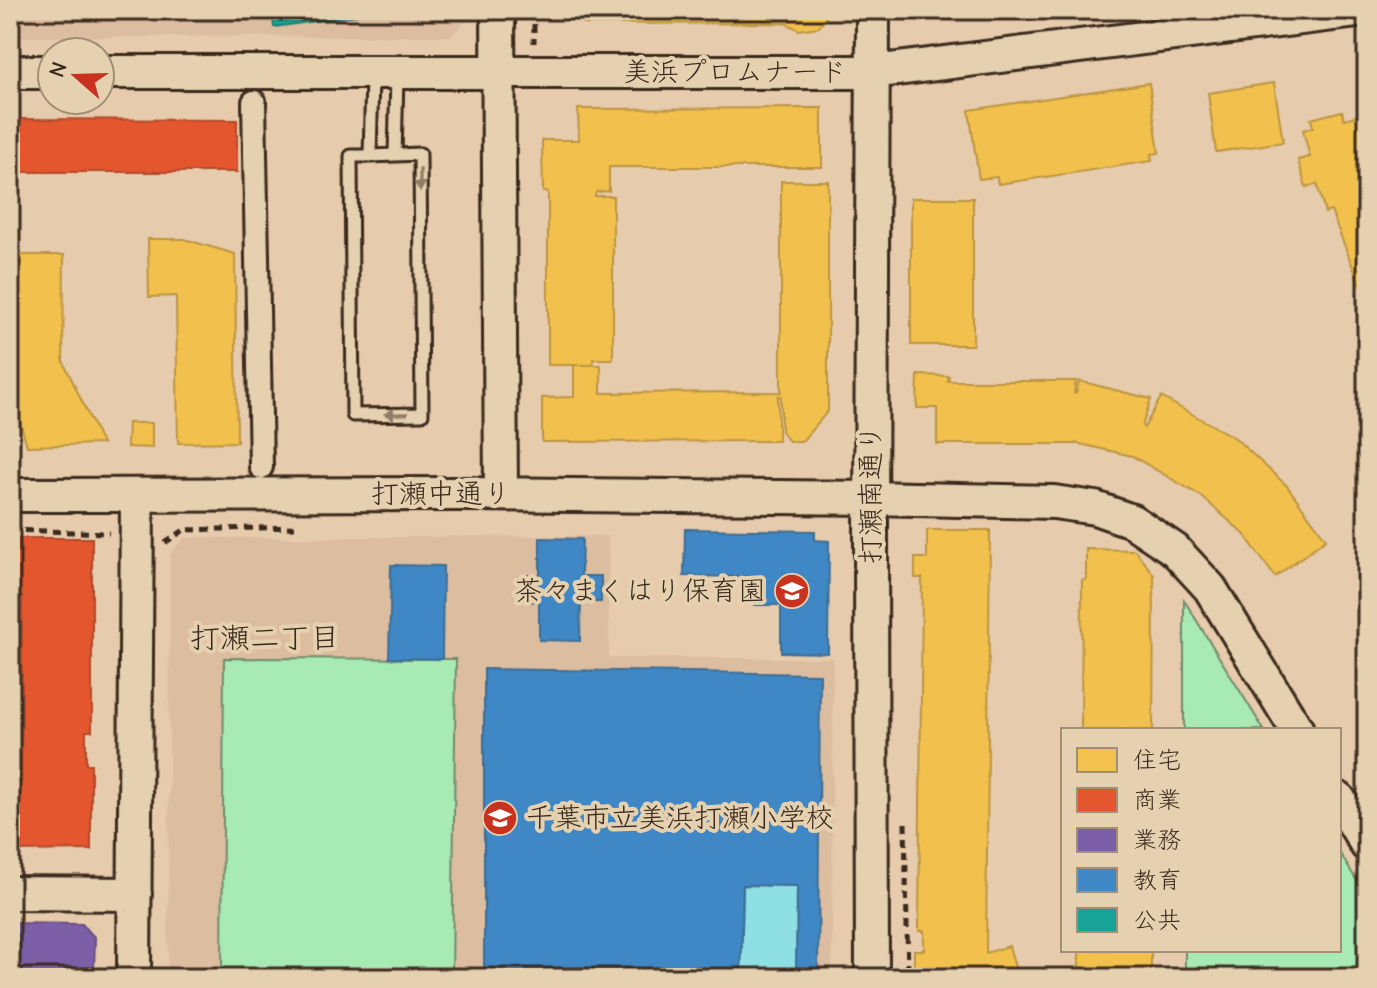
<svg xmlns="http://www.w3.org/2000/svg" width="1377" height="988" viewBox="0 0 1377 988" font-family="'Comic Neue','Klee One',sans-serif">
<rect width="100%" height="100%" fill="#e6cbac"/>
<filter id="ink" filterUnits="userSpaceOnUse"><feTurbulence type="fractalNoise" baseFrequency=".0125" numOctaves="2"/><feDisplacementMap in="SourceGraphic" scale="16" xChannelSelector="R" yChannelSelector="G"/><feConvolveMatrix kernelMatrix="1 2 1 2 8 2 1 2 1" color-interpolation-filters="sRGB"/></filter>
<g filter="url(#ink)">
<path fill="#ddbd9f" d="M10,10H466V20L451,36L10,37Z
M608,536L609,658H833L832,978H168L170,553L185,538Z"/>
<path fill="#a7eab4" stroke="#718a69" stroke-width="2" d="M1184,600L1264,730H1184Z
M224,658L456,659L452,978H222Z
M1339,852L1367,897V976L1361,978H1185V950H1339Z"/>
<path fill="#8ee0e5" stroke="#6d9795" stroke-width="2" d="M743,885L797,886L796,978H741Z"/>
<path fill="#f2c14e" stroke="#bb9440" stroke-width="2" d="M584,10H830L823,22L818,27L799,30L786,23L584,24Z
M1149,83L1159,153L1151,154L1152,161L998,184L997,177L979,179L969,110Z
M1274,83L1283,142L1216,152L1208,93Z
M822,108V167H609V191L596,192L595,196H613V359H593L594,365H548V192H543L542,140H579L578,109Z
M1342,111L1344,119L1360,115L1364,127L1367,126V303L1331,211L1325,213L1317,184L1306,187L1298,160L1310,157L1303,130L1313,127L1311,119Z
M781,181H828V411L802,441H789L781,431V396H778V441L542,442V398L574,397V365H601V393L781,392Z
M911,198H973V345H911Z
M148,239H184L235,254L237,442L178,443L176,296L149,297Z
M10,255H64L63,361L102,444L27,446L10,387Z
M918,375L949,376L948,381H1076L1074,393H1076L1079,381L1151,399L1142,426L1144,428L1161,397L1235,438L1287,486L1326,539L1275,577L1244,534L1201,496L1132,456L1076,443V444H937V408H917Z
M128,423H152V448L127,447Z
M927,530H990L986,953L1009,946L1018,978H914V950H924V931H919L922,578H915V558H927Z
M1086,549L1135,550L1154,575L1153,730H1081L1082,580H1086Z
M1079,950H1151V978H1070L1079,975Z"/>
<path fill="#e4572e" stroke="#b14a29" stroke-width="2" d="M10,119L237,120V172H10Z
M10,538H92V731H86V764H91V850L16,851V839H10V782H21L22,596H13V604H10Z"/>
<path fill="#7b5ea7" stroke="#684e7e" stroke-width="2" d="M10,923L82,924L95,938L94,970L86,978H39V973V978H22V973H13V978H10Z"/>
<path fill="#3f88c5" stroke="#3e6c93" stroke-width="2" d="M685,529L815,531V540L829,541L828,653L781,652V605H754L755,577L684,576Z
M540,538L582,539L581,576H601V602H581L580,641L539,640V601L528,602V575L540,576Z
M391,565L443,566L442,659L389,658Z
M484,669L820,674L818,978H796L797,886L743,885L741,978H484Z"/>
<path fill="#17a398" stroke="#227f73" stroke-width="2" d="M272,10H357V15L274,27Z"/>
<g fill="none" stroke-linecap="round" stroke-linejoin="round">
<g stroke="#3b2a1e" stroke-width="17">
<path id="lane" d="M372,77L370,156H351L353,415L422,414L420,154L395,155L397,76
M370,156L395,155"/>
</g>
<g stroke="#3b2a1e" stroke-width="28">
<path id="street" d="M254,102L261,467"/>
</g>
<g stroke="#3b2a1e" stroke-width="38">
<path id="secondary" d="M498,10L501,494
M10,72H52
M100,72H873L1366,10
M10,495L463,494L871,498L1054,502L1095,508L1132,521L1175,550L1210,588L1297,730
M1339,799L1367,845
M10,893L135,894
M134,978L137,495
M872,978L871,538L873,10"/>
</g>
<path stroke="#3b2a1e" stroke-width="5" stroke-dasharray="8 6" stroke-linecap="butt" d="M534,10V43
M63,101H89
M10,530L109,533
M165,543L184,530L295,527
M905,823L908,978"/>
<use href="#lane" stroke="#e5d0af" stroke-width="11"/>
<use href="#street" stroke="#e5d0af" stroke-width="22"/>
<use href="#secondary" stroke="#e5d0af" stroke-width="32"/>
</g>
<defs><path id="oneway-solid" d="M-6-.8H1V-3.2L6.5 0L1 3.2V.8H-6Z" transform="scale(2)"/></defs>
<g fill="#907d66">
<use href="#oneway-solid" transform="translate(420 180) rotate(90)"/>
<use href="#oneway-solid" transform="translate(396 414) rotate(179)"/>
</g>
</g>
<defs>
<g id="school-disc" transform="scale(1.8)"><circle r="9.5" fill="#c8321e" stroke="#e5d0af"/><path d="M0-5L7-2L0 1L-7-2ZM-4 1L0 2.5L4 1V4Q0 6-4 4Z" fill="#fff"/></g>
</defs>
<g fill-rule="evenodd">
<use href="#school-disc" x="792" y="591"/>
<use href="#school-disc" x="500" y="818"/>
</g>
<g text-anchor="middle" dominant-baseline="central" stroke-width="8" stroke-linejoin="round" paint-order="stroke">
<g font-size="28" fill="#3b2a1e" stroke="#e5d0af">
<text x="735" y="72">美浜プロムナード</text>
<text x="441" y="494">打瀬中通り</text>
<text transform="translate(871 494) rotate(-90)">打瀬南通り</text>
</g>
<g font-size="28" fill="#3b2a1e" stroke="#e5d0af" text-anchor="end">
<text x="766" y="591">茶々まくはり保育園</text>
<text x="526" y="818" text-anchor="start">千葉市立美浜打瀬小学校</text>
</g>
<g font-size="30" fill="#3b2a1e" stroke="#e5d0af">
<text x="265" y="638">打瀬二丁目</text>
</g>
</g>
<rect width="1377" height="988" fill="none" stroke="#e5d0af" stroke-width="40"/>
<rect x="20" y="20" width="1337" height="948" fill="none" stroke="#3b2a1e" stroke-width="3" filter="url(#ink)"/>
<rect x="1061" y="728" width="280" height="224" fill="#e5d0af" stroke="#a18e75" stroke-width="2"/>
<rect x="1077" y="748" width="40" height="24" fill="#f2c14e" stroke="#a18e75" stroke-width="2"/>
<text x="1133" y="768" font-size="24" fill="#3b2a1e">住宅</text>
<rect x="1077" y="788" width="40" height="24" fill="#e4572e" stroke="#a18e75" stroke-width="2"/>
<text x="1133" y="808" font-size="24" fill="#3b2a1e">商業</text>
<rect x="1077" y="828" width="40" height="24" fill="#7b5ea7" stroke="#a18e75" stroke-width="2"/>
<text x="1133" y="848" font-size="24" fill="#3b2a1e">業務</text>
<rect x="1077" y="868" width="40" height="24" fill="#3f88c5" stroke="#a18e75" stroke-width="2"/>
<text x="1133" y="888" font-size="24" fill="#3b2a1e">教育</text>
<rect x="1077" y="908" width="40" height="24" fill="#17a398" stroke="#a18e75" stroke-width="2"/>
<text x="1133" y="928" font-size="24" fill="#3b2a1e">公共</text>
<g transform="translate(76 76) rotate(290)"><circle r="38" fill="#e5d0af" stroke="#a18e75" stroke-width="2"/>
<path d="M0-6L14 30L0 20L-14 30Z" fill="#c8321e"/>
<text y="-12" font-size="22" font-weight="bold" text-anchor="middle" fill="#3b2a1e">N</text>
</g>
</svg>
